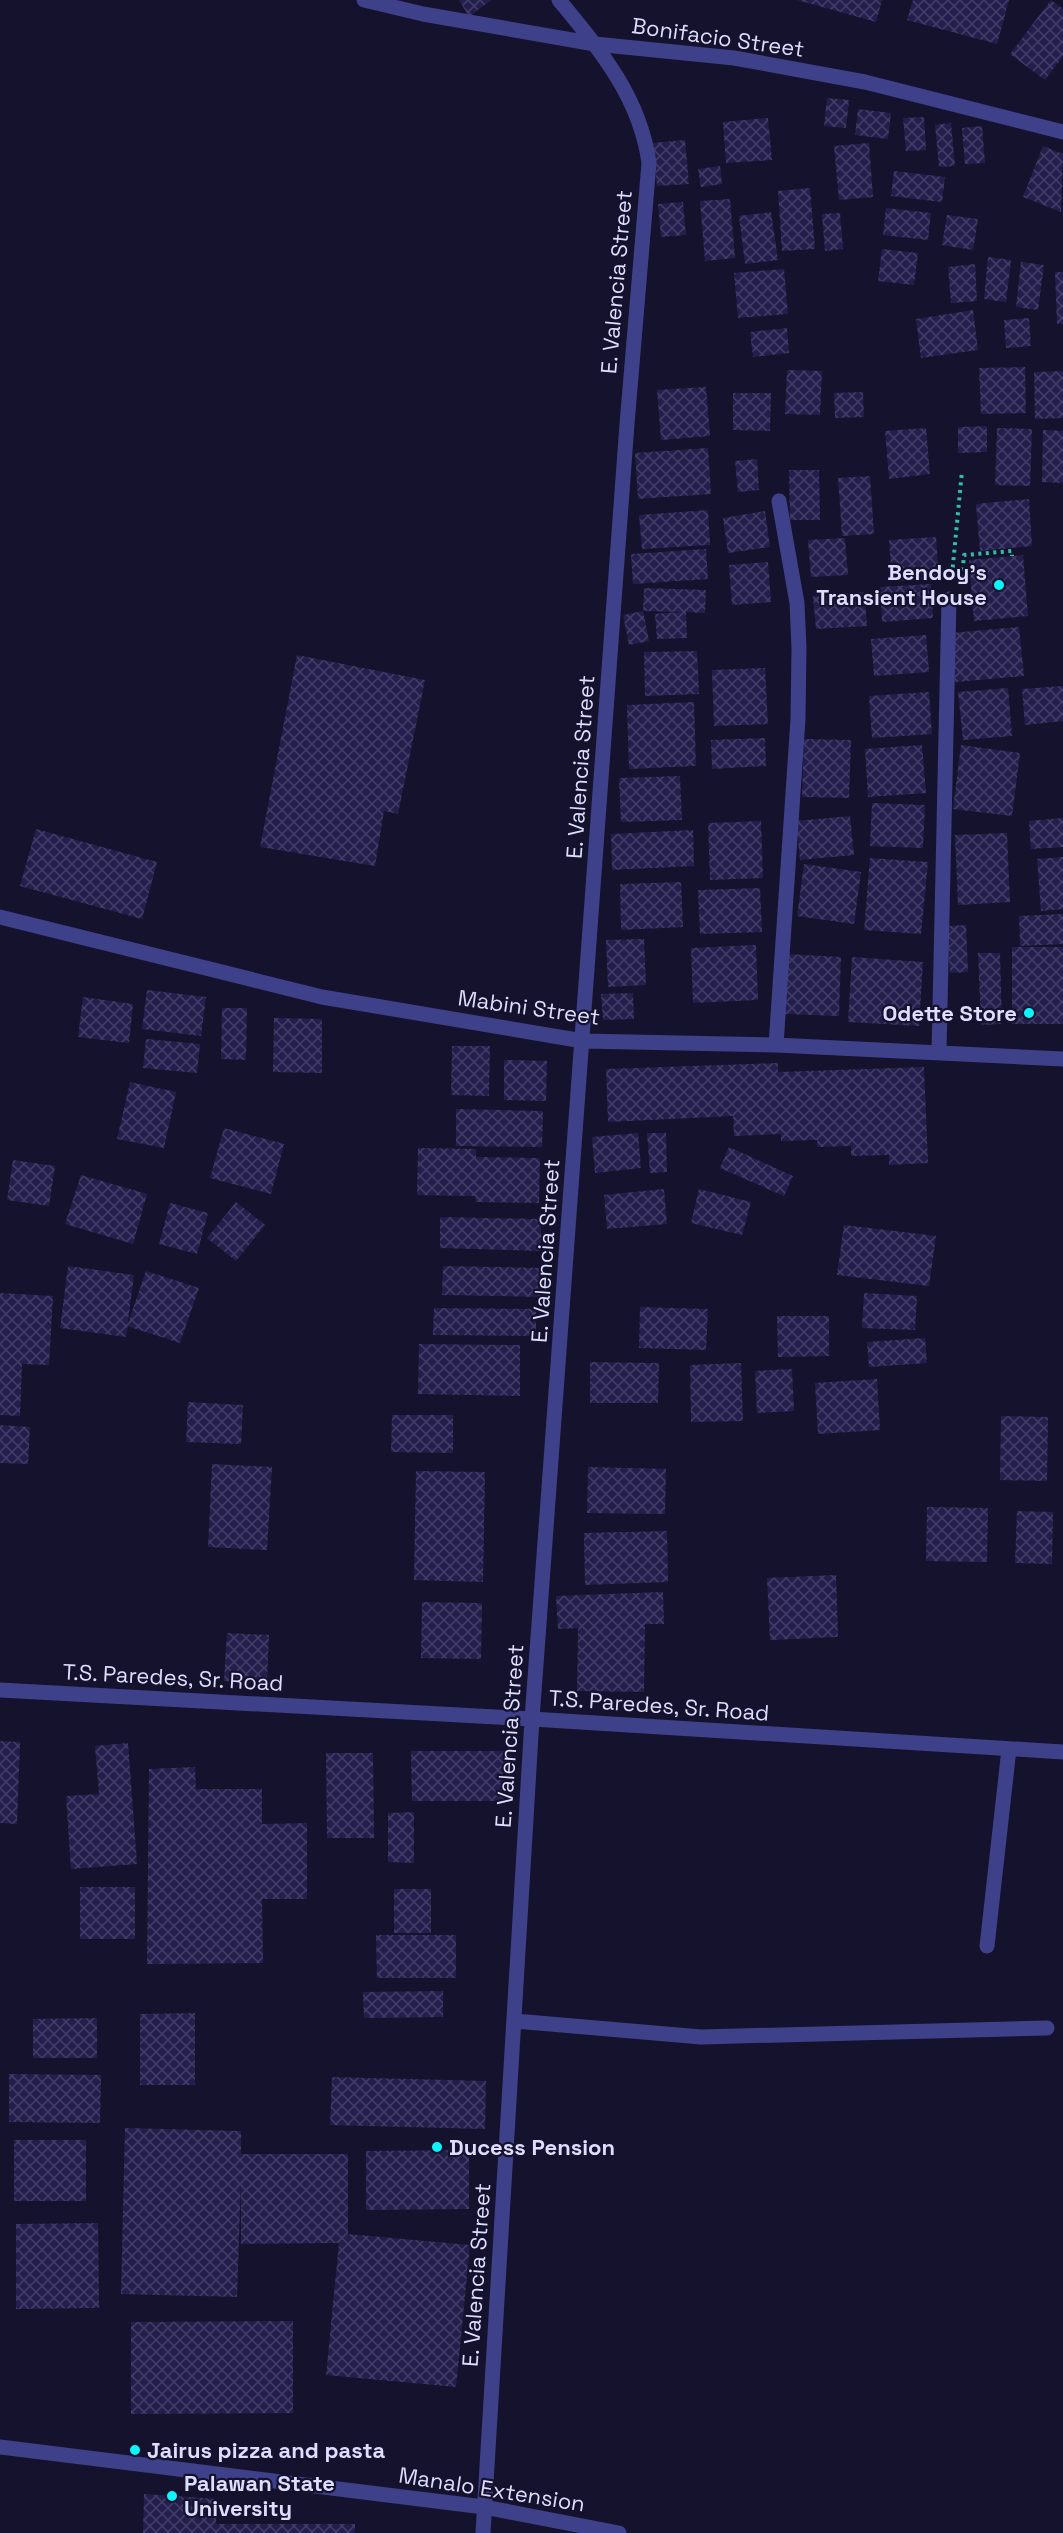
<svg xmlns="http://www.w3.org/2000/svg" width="1063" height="2533" viewBox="0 0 1063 2533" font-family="'Space Grotesk',sans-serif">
<defs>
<pattern id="building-cross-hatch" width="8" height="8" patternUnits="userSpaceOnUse" patternTransform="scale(1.5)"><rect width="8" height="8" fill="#241e4d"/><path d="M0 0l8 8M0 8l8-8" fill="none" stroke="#433e68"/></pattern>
</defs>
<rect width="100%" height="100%" fill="#14122c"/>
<path fill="url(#building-cross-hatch)" d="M459,0H491L469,17Z
M797,0H882L876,22Z
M913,0H1009L997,44L907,20Z
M1051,0L1063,9V56L1045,80L1010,54Z
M827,98L849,100L846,128L824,126Z
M858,109L891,113L888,139L855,135Z
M924,117L926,150L906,151L903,118Z
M768,118L772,160L726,163L723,122Z
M951,123L955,166L939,167L935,125Z
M982,126L985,163L965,164L962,128Z
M685,140L689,184L657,186L653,143Z
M869,143L873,197L839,200L834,146Z
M1043,146L1063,154L1061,212L1023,197Z
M720,166L722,184L701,187L698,169Z
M894,171L945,177L942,202L891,196Z
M810,188L815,249L782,251L778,191Z
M730,199L735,258L705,261L700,201Z
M683,202L686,235L661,237L658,204Z
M886,208L931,213L928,240L883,235Z
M771,212L778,260L745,264L739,216Z
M840,213L843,249L825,251L822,214Z
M947,215L978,219L973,250L942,245Z
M882,249L918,253L914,285L878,281Z
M988,257L1011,260L1006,302L984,299Z
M1021,262L1044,265L1038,310L1016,307Z
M975,264L977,301L951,303L948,267Z
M784,269L788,314L738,318L734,273Z
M1055,272H1063V324H1057Z
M973,310L978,350L921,358L916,319Z
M1029,318L1031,346L1006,348L1004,320Z
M787,328L789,353L753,357L750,332Z
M1025,367L1026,413L981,414L979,368Z
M787,370L822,371L820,415L785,414Z
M1063,371V418L1035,419L1034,372Z
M706,387L710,436L661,440L657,390Z
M863,392L864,417L835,418L834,393Z
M733,393H771L770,431L733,430Z
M987,426V452L958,453V427Z
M926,428L930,474L889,479L885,431Z
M997,428L1032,429L1030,486L995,485Z
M1043,430L1063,431V483L1042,482Z
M708,448L711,494L638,499L635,453Z
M757,459L759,490L738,492L735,461Z
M789,470H819L820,520H790Z
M870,476L874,534L842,536L838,478Z
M1029,499L1032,546L980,551L976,504Z
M708,510L710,545L642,549L639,515Z
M765,511L770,547L728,553L723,518Z
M936,537L939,578L892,582L889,540Z
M845,538L848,575L811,577L808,540Z
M706,549L708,579L633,584L631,554Z
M1023,555L1028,616L974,621L969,560Z
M768,562L771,602L732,605L729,565Z
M931,584L933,618L882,622L880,587Z
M644,588L706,590L705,613L686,612L687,638L657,639L655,614L681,612L643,611L649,641L629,645L623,615L643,611Z
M864,592L867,626L816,629L813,596Z
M1019,627L1024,676L955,682L951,633Z
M926,635L929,672L874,676L871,639Z
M697,651L699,694L645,696L644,652Z
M297,655L425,680L398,814L384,811L375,866L260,847Z
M765,668L768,724L714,726L712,670Z
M1063,686V721L1025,725L1022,689Z
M1008,688L1012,736L963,740L958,692Z
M929,692L932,734L872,738L869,696Z
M694,702L696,766L629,769L627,705Z
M765,738L766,766L712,769L711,740Z
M804,739L851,740L849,798L802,797Z
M922,745L926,793L868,797L865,749Z
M961,745L1020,753L1012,816L953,809Z
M680,776L682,820L621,822L619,778Z
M872,803L925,805L923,848L870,846Z
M850,816L854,855L800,860L796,821Z
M1063,818V847L1031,849L1029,821Z
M761,821L763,878L710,880L708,823Z
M36,829L157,862L142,919L20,886Z
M693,830L694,866L612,870L611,834Z
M1007,833L1010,902L958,905L955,835Z
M1063,857V909L1041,911L1037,859Z
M870,858L928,862L921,934L864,930Z
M804,864L861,872L854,924L797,916Z
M681,882L683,927L621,930L620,884Z
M760,888L762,932L700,934L698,890Z
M1063,914V944L1020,946L1019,916Z
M966,925L968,972L950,973L947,926Z
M644,939L646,985L608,987L606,940Z
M756,945L758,1000L693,1003L691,948Z
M1012,947H1063V1024H1012Z
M978,953H1000L1002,1024L981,1025Z
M787,954L841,957L839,1016L785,1014Z
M852,957L923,962L919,1026L848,1022Z
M147,990L206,997L201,1036L142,1029Z
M633,993L634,1019L603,1020L601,994Z
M83,997L133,1004L129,1043L78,1037Z
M222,1008H247L246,1060L221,1059Z
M274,1018L322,1019V1073L273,1072Z
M146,1039L200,1044L197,1073L143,1068Z
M452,1046H490L489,1096L451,1095Z
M504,1060L547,1061L546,1101L504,1100Z
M778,1063V1072L924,1067L928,1163L889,1165V1155L851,1156V1146L817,1147V1140L781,1141V1134L734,1136L733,1116L608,1122L606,1069Z
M130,1082L176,1092L164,1148L117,1139Z
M456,1109L543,1111L542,1147L456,1146Z
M224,1128L284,1144L271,1194L210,1178Z
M638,1133L641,1168L595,1173L592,1137Z
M647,1133H666L667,1172L650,1173Z
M729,1147L793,1176L784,1196L720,1168Z
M418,1148L476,1149V1157L540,1158L539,1203L476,1202L475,1196L417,1195Z
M13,1160L55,1166L49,1206L7,1200Z
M81,1175L147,1194L133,1244L65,1224Z
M664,1189L667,1224L607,1229L604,1195Z
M699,1189L751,1202L742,1235L691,1223Z
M236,1202L265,1225L236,1261L207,1238Z
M170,1203L208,1213L197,1254L159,1244Z
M440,1217L541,1219V1251L440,1248Z
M844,1225L936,1236L929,1286L837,1275Z
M68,1266L134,1275L126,1337L60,1328Z
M443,1266L542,1268L541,1297L442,1295Z
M146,1271L199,1288L180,1343L127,1326Z
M0,1293L53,1296L49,1365L22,1364L20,1416L0,1415Z
M864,1293L917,1296L915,1330L862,1328Z
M640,1307L708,1309L706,1350L639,1348Z
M434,1308L536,1309V1336L433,1335Z
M777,1316H829V1356L778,1357Z
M925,1338L927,1363L869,1367L867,1342Z
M419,1344L520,1345V1396L418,1394Z
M590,1362L659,1363L658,1403H590Z
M741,1363L743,1421L691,1422L690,1365Z
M792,1369L794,1411L757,1413L755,1371Z
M877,1379L880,1430L818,1434L815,1383Z
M188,1402L243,1405L241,1444L186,1442Z
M392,1415H453V1453L391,1452Z
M1001,1416L1048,1417L1047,1481L1000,1480Z
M0,1425L30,1427L28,1464L0,1463Z
M212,1464L272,1467L267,1550L208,1547Z
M588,1467L666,1469L665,1514L587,1513Z
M416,1471L485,1472L483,1582L414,1580Z
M927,1507L988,1508L987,1562L926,1561Z
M1017,1511L1053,1512L1052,1564L1015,1563Z
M667,1531L668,1582L585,1585L584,1533Z
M836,1575L838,1637L770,1640L767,1578Z
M663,1592L664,1624H645L644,1692L577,1691L578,1628L558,1629L556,1596Z
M422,1602L482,1603L481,1659L421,1658Z
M227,1633L269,1635L267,1683L224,1681Z
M0,1741L20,1742L17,1824L0,1823Z
M128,1743L137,1864L71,1869L66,1796L99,1794L95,1746Z
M411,1751H507V1801H412Z
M326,1753H373L374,1838H327Z
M195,1767L196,1789H262V1824L307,1823V1899H262L263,1963L147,1964L149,1769Z
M414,1812V1863L388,1862V1813Z
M80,1887H135V1939H80Z
M394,1889H431V1933H394Z
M376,1935H456V1978H377Z
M443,1991V2017L364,2018L363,1992Z
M195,2013V2085H140V2014Z
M97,2018V2058H33V2019Z
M9,2074L101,2075L100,2123L9,2122Z
M332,2077L486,2081L485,2129L330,2125Z
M125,2128L241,2131V2154H348V2234L470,2245L456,2387L326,2375L339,2243L241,2244V2182L237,2297L121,2294Z
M14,2140H86V2201H14Z
M469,2150V2209L366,2210V2151Z
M98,2223L99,2308L16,2309V2224Z
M293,2321V2413L131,2414V2322Z
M144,2494L217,2499L216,2524H355V2533H143Z"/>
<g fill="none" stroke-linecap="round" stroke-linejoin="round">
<path stroke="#32beab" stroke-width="4" stroke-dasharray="3 4.5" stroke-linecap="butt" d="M952,575L962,471
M962,578L964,555L1012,551V556"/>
<path stroke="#3e408a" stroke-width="15" d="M364,0L423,14L595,44L734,58L865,82L1063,132
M0,917L322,997L583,1041L776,1045L1063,1059
M776,1045L798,719L799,648L797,603L779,501
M939,1052L949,599
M0,1690L532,1719L1063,1752
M987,1946L1009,1749
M515,2021L701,2037L1047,2028
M0,2447L484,2507L619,2533
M483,2533L532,1719L627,424L649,163C640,97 600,50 559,0"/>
</g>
<g fill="#0cf5fc" stroke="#14122c" stroke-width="2">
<circle cx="999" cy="585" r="6"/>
<circle cx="1029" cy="1013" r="6"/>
<circle cx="437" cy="2147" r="6"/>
<circle cx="135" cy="2450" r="6"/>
<circle cx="172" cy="2496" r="6"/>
</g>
<g text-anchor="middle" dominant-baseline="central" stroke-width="4.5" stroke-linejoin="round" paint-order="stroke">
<g font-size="22" fill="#dfddff" stroke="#14122c">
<text transform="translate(718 37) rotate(8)">Bonifacio Street</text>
<text transform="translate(616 282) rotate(-85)">E. Valencia Street</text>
<text transform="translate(580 767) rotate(-86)">E. Valencia Street</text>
<text transform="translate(529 1007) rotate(8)">Mabini Street</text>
<text transform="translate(545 1251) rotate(-86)">E. Valencia Street</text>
<text transform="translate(173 1677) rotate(3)">T.S. Paredes, Sr. Road</text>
<text transform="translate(659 1705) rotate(4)">T.S. Paredes, Sr. Road</text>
<text transform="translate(509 1736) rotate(-86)">E. Valencia Street</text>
<text transform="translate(476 2275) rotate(-86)">E. Valencia Street</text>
<text transform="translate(492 2489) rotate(9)">Manalo Extension</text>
</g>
<g font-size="22" font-weight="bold" fill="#dfddff" stroke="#14122c" text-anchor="start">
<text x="987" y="572" text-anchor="end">Bendoy’s<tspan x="987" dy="25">Transient House</tspan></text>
<text x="1017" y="1013" text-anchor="end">Odette Store</text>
<text x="449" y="2147">Ducess Pension</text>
<text x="147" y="2450">Jairus pizza and pasta</text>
<text x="184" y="2483">Palawan State<tspan x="184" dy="25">University</tspan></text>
</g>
</g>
</svg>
